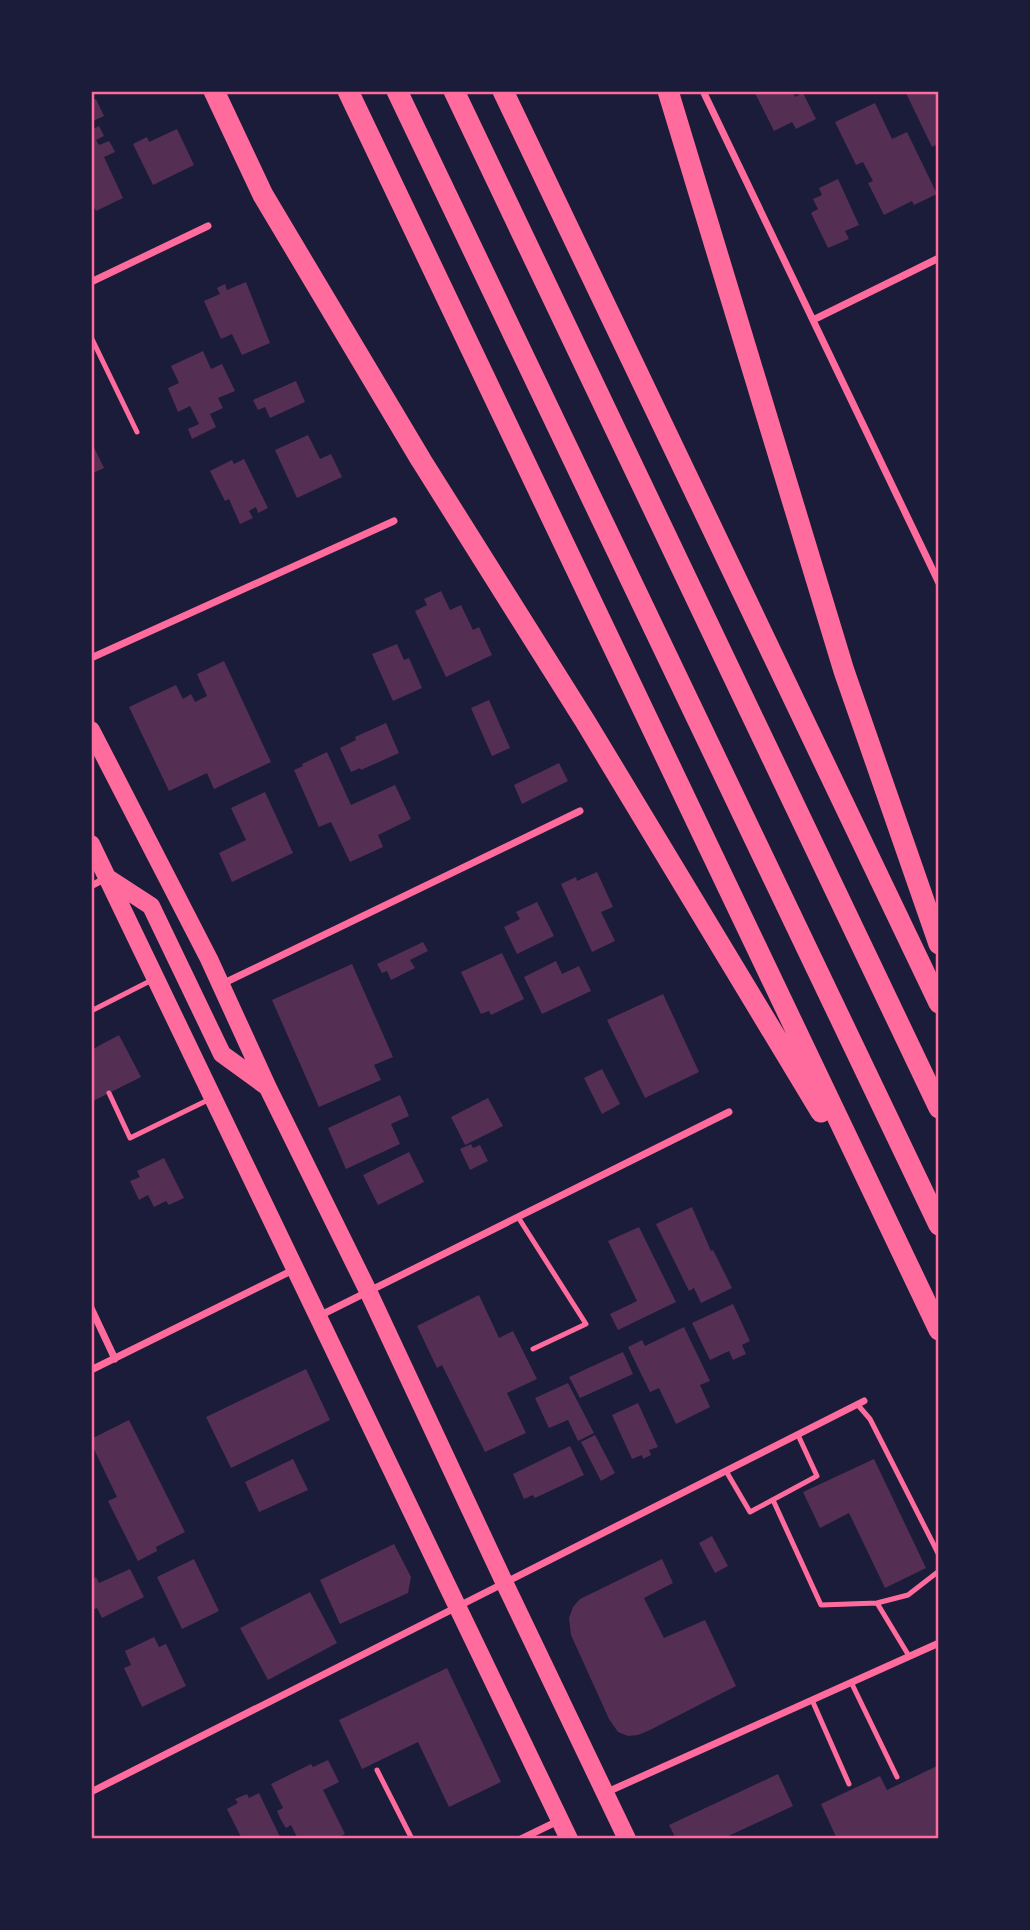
<svg xmlns="http://www.w3.org/2000/svg" width="1030" height="1930" viewBox="0 0 1030 1930" font-family="'Noto Sans',sans-serif">
<rect width="100%" height="100%" fill="#1b1b3a"/>
<path fill="#542f53" d="M754,91H792L795,97L803,93L816,119L796,129L792,122L774,131Z
M905,91H939V143L932,147Z
M96,99L104,116L91,122V101Z
M875,103L892,139L907,132L937,194L914,205L912,201L884,215L868,183L873,181L863,162L856,165L835,122Z
M99,126L104,136L96,140L99,145L109,141L112,146L115,152L104,157L123,198L96,211L91,201V130Z
M177,129L194,165L153,185L133,144L147,137L149,142Z
M838,179L859,225L845,231L849,239L828,248L811,213L818,209L813,199L822,195L819,188Z
M246,282L270,343L242,355L232,334L221,339L204,301L220,294L217,288L225,284L227,290Z
M203,351L211,369L222,364L235,391L218,398L223,408L210,414L216,427L192,439L188,429L199,424L190,406L178,412L168,388L179,383L171,366Z
M296,381L305,402L270,418L265,407L258,410L253,400Z
M308,435L320,459L331,454L342,477L297,498L275,450Z
M91,441L104,468L91,474Z
M244,459L268,508L258,513L256,507L249,511L253,518L240,524L229,499L225,501L210,471L232,460L234,464Z
M441,591L450,610L461,605L473,630L479,627L492,655L446,677L415,611L427,605L424,599Z
M397,644L404,660L409,658L422,688L393,701L372,654Z
M224,661L271,762L214,789L207,773L169,791L129,707L176,685L183,699L191,694L195,702L207,696L197,674Z
M489,700L510,748L492,756L471,708Z
M386,723L399,753L361,770L360,768L351,772L340,748L356,740L355,737Z
M327,752L351,805L395,785L411,819L378,835L383,847L350,862L331,822L319,827L294,770L303,766L302,764Z
M559,763L568,781L522,804L514,785Z
M265,792L293,853L232,882L219,853L246,840L231,808Z
M597,872L613,907L601,912L615,941L592,952L561,884L576,877L577,881Z
M537,902L554,936L517,954L504,927L520,919L516,912Z
M423,942L428,951L410,960L415,968L391,980L387,971L382,973L377,964Z
M502,953L524,999L491,1015L489,1011L481,1014L461,972Z
M556,961L562,974L579,966L591,991L542,1014L524,977Z
M352,964L393,1057L374,1065L381,1080L319,1107L272,1000Z
M663,994L699,1072L645,1098L607,1020Z
M119,1035L141,1077L91,1102V1050Z
M602,1069L620,1104L602,1114L584,1078Z
M400,1095L409,1116L391,1124L400,1144L346,1169L328,1128Z
M488,1098L503,1126L465,1145L451,1117Z
M471,1144L473,1148L480,1145L488,1161L470,1170L460,1149Z
M409,1152L424,1182L378,1205L363,1175Z
M164,1158L184,1198L169,1205L166,1201L154,1207L148,1195L139,1200L130,1181L140,1177L137,1171Z
M692,1207L711,1251L713,1250L732,1288L701,1303L694,1288L689,1291L656,1224Z
M639,1227L676,1302L618,1330L610,1314L637,1301L608,1241Z
M479,1295L499,1338L513,1331L537,1379L507,1393L526,1433L485,1452L442,1365L437,1368L417,1326Z
M733,1304L750,1341L742,1345L746,1354L733,1360L729,1351L710,1360L692,1323Z
M684,1327L710,1381L700,1385L710,1407L676,1424L659,1388L650,1392L628,1347L642,1340L645,1346Z
M623,1352L633,1374L580,1398L569,1377Z
M306,1369L330,1420L231,1468L206,1417Z
M568,1383L594,1433L578,1441L568,1420L549,1428L535,1398Z
M638,1403L658,1447L649,1450L651,1455L643,1459L642,1455L632,1459L612,1415Z
M129,1420L185,1532L156,1547L157,1551L138,1561L108,1501L117,1497L91,1443V1439Z
M595,1435L615,1473L601,1481L581,1442Z
M570,1446L584,1475L535,1498L533,1495L524,1499L513,1474Z
M293,1459L308,1490L259,1512L245,1482Z
M874,1459L926,1568L885,1588L849,1513L820,1528L803,1492Z
M712,1536L728,1566L715,1573L699,1543Z
M394,1544L411,1577L408,1593L340,1624L320,1580Z
M194,1559L219,1611L182,1629L157,1577Z
M662,1559L673,1583L644,1598L664,1638L705,1620L736,1686L650,1730L638,1735L628,1736L618,1732L609,1719L571,1635L569,1618L573,1607L580,1599Z
M130,1569L144,1597L102,1618L97,1608L92,1610L91,1608V1580L96,1577L99,1583Z
M310,1592L337,1643L268,1680L240,1628Z
M154,1637L159,1647L166,1644L186,1686L142,1707L124,1668L131,1665L125,1651Z
M447,1668L501,1782L449,1807L418,1742L362,1769L339,1720Z
M328,1760L339,1782L323,1790L345,1834L336,1839H298L291,1825L286,1828L281,1820L277,1811L283,1808L271,1784L311,1764L313,1767Z
M937,1766L939,1771V1839H837L821,1804L880,1776L887,1790Z
M778,1774L793,1806L722,1839H676L669,1825Z
M259,1793L281,1839H242L227,1809L238,1803L235,1799L247,1794L249,1798Z"/>
<g fill="none" stroke-linecap="round" stroke-linejoin="round">
<path stroke="#ff6b9d" stroke-width="5" d="M91,337L137,432
M91,1011L154,979
M109,1093L130,1138L208,1100
M518,1217L586,1324L533,1349
M857,1404L870,1419L939,1555
M726,1471L750,1512L817,1476L798,1435
M773,1500L821,1605L877,1603L909,1656
M877,1603L908,1595L939,1571
M851,1682L897,1777
M812,1700L849,1784
M377,1770L412,1839"/>
<path stroke="#ff6b9d" stroke-width="7" d="M703,91L939,583
M91,282L208,226
M813,320L939,258
M91,658L394,521
M91,886L106,878
M222,984L580,811
M91,1308L115,1359
M319,1316L729,1112
M91,1370L295,1269
M91,1792L864,1401
M605,1793L939,1643
M521,1839L560,1820"/>
<path stroke="#ff6b9d" stroke-width="18" d="M91,730L209,959L268,1088L368,1291L505,1584L627,1839
M91,844L569,1839
M108,878L151,906L222,1054L266,1086"/>
<path stroke="#ff6b9d" stroke-width="21" d="M214,91L263,195L421,460L585,721L821,1112
M348,91L939,1330
M397,91L939,1225
M454,91L939,1108
M503,91L939,1003
M668,91L844,671L939,944"/>
</g>
<rect width="1030" height="1930" fill="none" stroke="#1b1b3a" stroke-width="186"/>
<rect x="93" y="93" width="844" height="1744" fill="none" stroke="#ff6b9d" stroke-width="2.5"/>
</svg>
